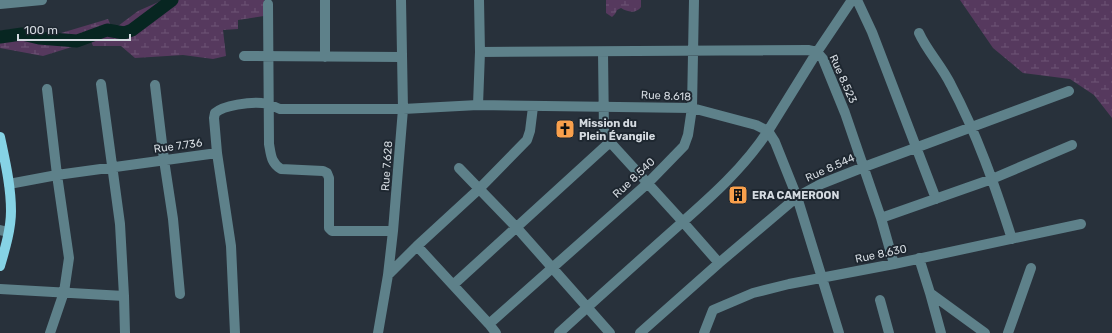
<svg xmlns="http://www.w3.org/2000/svg" width="1112" height="333" viewBox="0 0 1112 333" font-family="Rubik,sans-serif">
<defs>
<pattern id="wetland-marsh" width="20" height="14" patternUnits="userSpaceOnUse"><rect width="20" height="14" fill="#56395e"/><path d="M1 5h8M5 5V1M11 12h8M15 12V8" fill="none" stroke="#6d5575"/></pattern>
</defs>
<rect width="100%" height="100%" fill="#28313b"/>
<path fill="url(#wetland-marsh)" d="M163,0H264V16L238,20V29L223,30L226,56L213,59L183,55L135,58L121,46H93L91,41L43,56L0,48V31L13,29L15,32L39,34L41,39L108,19L112,28L118,26L138,11Z
M606,0H641V7C636,14 627,12 621,8L617,10L615,14L612,17L606,13Z
M960,0H1112V118L1094,95L1070,79L1023,73L993,48Z"/>
<g fill="none" stroke-linecap="round" stroke-linejoin="round">
<path stroke="#072621" stroke-width="13" d="M0,37L22,34L39,38L77,41L107,30L124,33L132,30L172,0"/>
<path stroke="#5e818a" stroke-width="10" d="M325,0V57
M857,0L872,32L936,199
M0,4L42,0
M268,4L269,144C271,155 271,163 281,169L323,171L327,173L329,178V228L332,231H393
M919,33C927,51 942,66 951,85C977,134 995,186 1012,239
M480,52L808,50L817,52L823,59L845,113L881,218L992,179L1072,145
M244,56L401,57
M101,84L120,224L124,296
M155,85L164,160L173,219L180,294
M47,89L57,175L69,258L64,292L50,333
M478,105L480,52L479,0
M610,142L683,222L719,263
M217,153L214,118L215,113C224,105 250,102 262,103C268,103 274,107 280,109H403L478,105L692,108L756,125L768,131L817,52L852,0
M459,168L517,228L610,333
M9,184L57,175L217,153L231,246L235,333
M881,218L894,264
M0,230L8,232
M417,246L489,324L496,333
M919,258L930,293L941,333
M388,275L417,246L479,189L527,140L530,131L533,107
M453,285L610,142L606,137L604,132L603,52
M0,289L124,296L125,333
M930,293L985,333
M880,300L889,333
M489,324L648,183L684,146L688,135L692,108L694,0
M378,333L388,275L393,231L403,109L401,0
M559,333C595,300 632,267 669,234C705,202 742,171 768,131L775,142L797,197L839,333
M640,333L719,263L797,197L821,184L864,167L1069,91
M704,333L713,310L753,293L789,284L894,264L1081,224
M1008,333L1031,268"/>
<path stroke="#86d3e5" stroke-width="10" d="M0,137C5,161 11,186 11,211C11,229 5,249 0,266"/>
</g>
<defs>
<g id="church-square" transform="scale(1)"><rect x="-9" y="-9" width="18" height="18" rx="4" fill="#f9a04c" stroke="#1e2730"/><path d="M-1.2-6h2.4v3.5h3.3v2.4h-3.3V6h-2.4V-.1h-3.3v-2.4h3.3Z" fill="#111"/></g>
<g id="building-square" transform="scale(1)"><rect x="-9" y="-9" width="18" height="18" rx="4" fill="#f9a04c" stroke="#1e2730"/><path d="M-4-6H4V6H1V3H-1V6H-4ZM-2.5-4.3h1.7v1.8h-1.7ZM.8-4.3h1.7v1.8H.8ZM-2.5-1h1.7V.8h-1.7ZM.8-1h1.7V.8H.8Z" fill="#111"/></g>
</defs>
<g fill-rule="evenodd">
<use href="#church-square" x="565" y="129"/>
<use href="#building-square" x="738" y="195"/>
</g>
<g text-anchor="middle" dominant-baseline="central" stroke-width="4" stroke-linejoin="round" paint-order="stroke">
<g font-size="11" fill="#d4dae0" stroke="#1e2730">
<text transform="translate(843 79) rotate(66)">Rue 8.523</text>
<text transform="translate(666 96) rotate(2)">Rue 8.618</text>
<text transform="translate(178 146) rotate(-8)">Rue 7.736</text>
<text transform="translate(387 166) rotate(-86)">Rue 7.628</text>
<text transform="translate(830 168) rotate(-24)">Rue 8.544</text>
<text transform="translate(634 178) rotate(-43)">Rue 8.540</text>
<text transform="translate(881 254) rotate(-12)">Rue 8.630</text>
</g>
<g font-size="11" font-weight="bold" fill="#d4dae0" stroke="#1e2730" text-anchor="start">
<text x="579" y="123">Mission du<tspan x="579" dy="13">Plein Évangile</tspan></text>
<text x="752" y="195">ERA CAMEROON</text>
</g>
</g>
<path d="M18 34v6h112v-6" fill="none" stroke="#d4dae0" stroke-width="2"/>
<text x="24" y="34" font-size="12" fill="#d4dae0" stroke="#1e2730" stroke-width="3" paint-order="stroke">100 m</text>
</svg>
